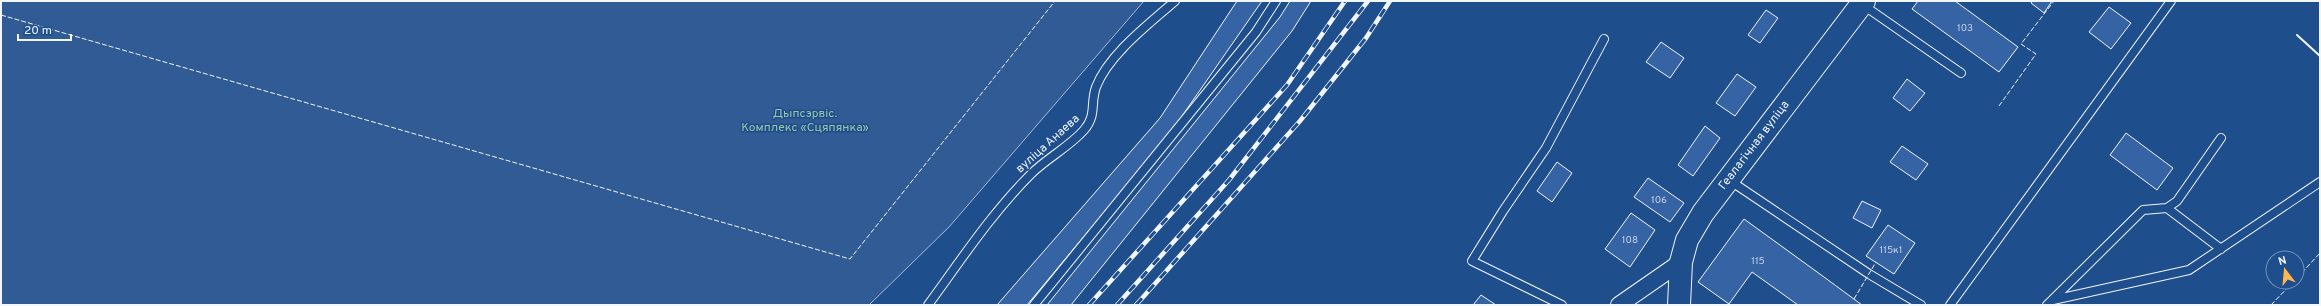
<svg xmlns="http://www.w3.org/2000/svg" width="2321" height="306" viewBox="0 0 2321 306" font-family="Overpass,sans-serif">
<rect width="100%" height="100%" fill="#1f4e8c"/>
<path fill="#305b95" stroke="#a8bbd7" d="M1,1H1144L949,227L869,305H1Z"/>
<path fill="#3563a3" stroke="#f2f6ff" d="M1237,1H1262L1173,129L1027,305H997L1160,118Z
M1290,1H1311L1292,31L1071,305H1047L1280,17Z
M1918,1H1955L2018,47L1999,72L1912,9Z
M2032,1H2052L2044,13L2031,3Z
M2109,7L2131,23L2111,49L2089,32Z
M1766,10L1778,18L1760,43L1748,35Z
M1661,42L1684,58L1670,78L1646,62Z
M1737,74L1756,87L1735,116L1716,103Z
M1907,79L1925,93L1910,111L1893,98Z
M1705,126L1720,138L1693,176L1678,165Z
M2126,133L2173,168L2157,190L2110,155Z
M1902,146L1928,164L1916,180L1890,162Z
M1557,162L1572,173L1552,202L1537,191Z
M1648,178L1684,203L1670,222L1634,197Z
M1862,201L1881,210L1872,228L1853,218Z
M1631,213L1655,230L1630,267L1605,249Z
M1744,219L1824,277L1862,305H1798L1752,272L1729,304L1698,282Z
M1888,225L1915,243L1894,274L1866,256Z
M1481,295L1496,305H1473Z"/>
<g fill="none" stroke-linecap="round" stroke-linejoin="round">
<g stroke="#f2f6ff" stroke-width="10">
<path id="lane" d="M1863,5L1961,73
M1729,180L1869,274L1921,305
M2167,208L2221,249
M2053,300L2189,270L2320,182
M928,305C961,260 991,214 1031,174C1047,158 1069,147 1084,130C1097,115 1090,104 1096,87C1109,54 1149,24 1175,1
M1034,305L1256,32L1276,1
M1562,305L1472,261L1503,211L1546,148L1604,39
M1950,305L2171,1
M2047,305L2143,210L2167,208L2177,201L2221,138"/>
</g>
<g stroke="#f2f6ff" stroke-width="18">
<path id="street" d="M1619,305L1681,262"/>
</g>
<g stroke="#f2f6ff" stroke-width="24">
<g id="secondary">
<path id="s1" d="M1679,305L1681,262L1687,240L1703,213L1864,1"/>
</g>
</g>
<use href="#lane" stroke="#1f4e8c" stroke-width="8"/>
<use href="#street" stroke="#1f4e8c" stroke-width="16"/>
<use href="#secondary" stroke="#1f4e8c" stroke-width="22"/>
<g stroke="#f2f6ff" stroke-width="4.5">
<path id="rail" d="M1089,305L1287,85L1345,1
M1117,305L1229,180L1368,1
M1136,305L1300,121L1366,38L1390,1"/>
</g>
<use href="#rail" stroke="#1f4e8c" stroke-width="3" stroke-dasharray="9" stroke-linecap="butt"/>
<path stroke="#f2f6ff" stroke-width="1" stroke-dasharray="5 2" stroke-linecap="butt" d="M1,15L850,259L1055,1
M1999,106L2036,54L2021,44L2054,1
M2297,278L2320,253
M1854,299L1876,262
M2271,305L2293,282"/>
<path stroke="#f2f6ff" stroke-width="2" d="M2297,35L2320,56"/>
</g>
<g text-anchor="middle" dominant-baseline="central" stroke-width="3" stroke-linejoin="round" paint-order="stroke">
<g font-size="10" fill="#c3d1e8">
<text x="1965" y="28">103</text>
<text x="1659" y="200">106</text>
<text x="1630" y="240">108</text>
<text x="1891" y="250">115к1</text>
<text x="1758" y="261">115</text>
</g>
<g font-size="12" fill="#97c8a6" stroke="#1f4e8c">
<text x="805" y="114">Дыпсэрвіс.<tspan x="805" dy="14">Комплекс «Сцяпянка»</tspan></text>
</g>
<g font-size="12" fill="#f2f6ff" stroke="#1f4e8c">
<text transform="translate(1048 144) rotate(-42)">вуліца Анаева</text>
<text stroke="none"><textPath href="#s1" startOffset="182">Геалагічная вуліца</textPath></text>
</g>
</g>
<rect width="2321" height="306" fill="none" stroke="#f2f6ff" stroke-width="4"/>
<g transform="translate(2285 270) rotate(344)"><circle r="19" fill="#1f4e8c" stroke="#7391ba"/>
<path d="M0-3L7 15L0 10L-7 15Z" fill="#ffb74d"/>
<text y="-6" font-size="11" font-weight="bold" text-anchor="middle" fill="#f2f6ff">N</text>
</g>
<path d="M18 34v6h53v-6" fill="none" stroke="#f2f6ff" stroke-width="2"/>
<text x="24" y="34" font-size="12" fill="#f2f6ff" stroke="#1f4e8c" stroke-width="3" paint-order="stroke">20 m</text>
</svg>
